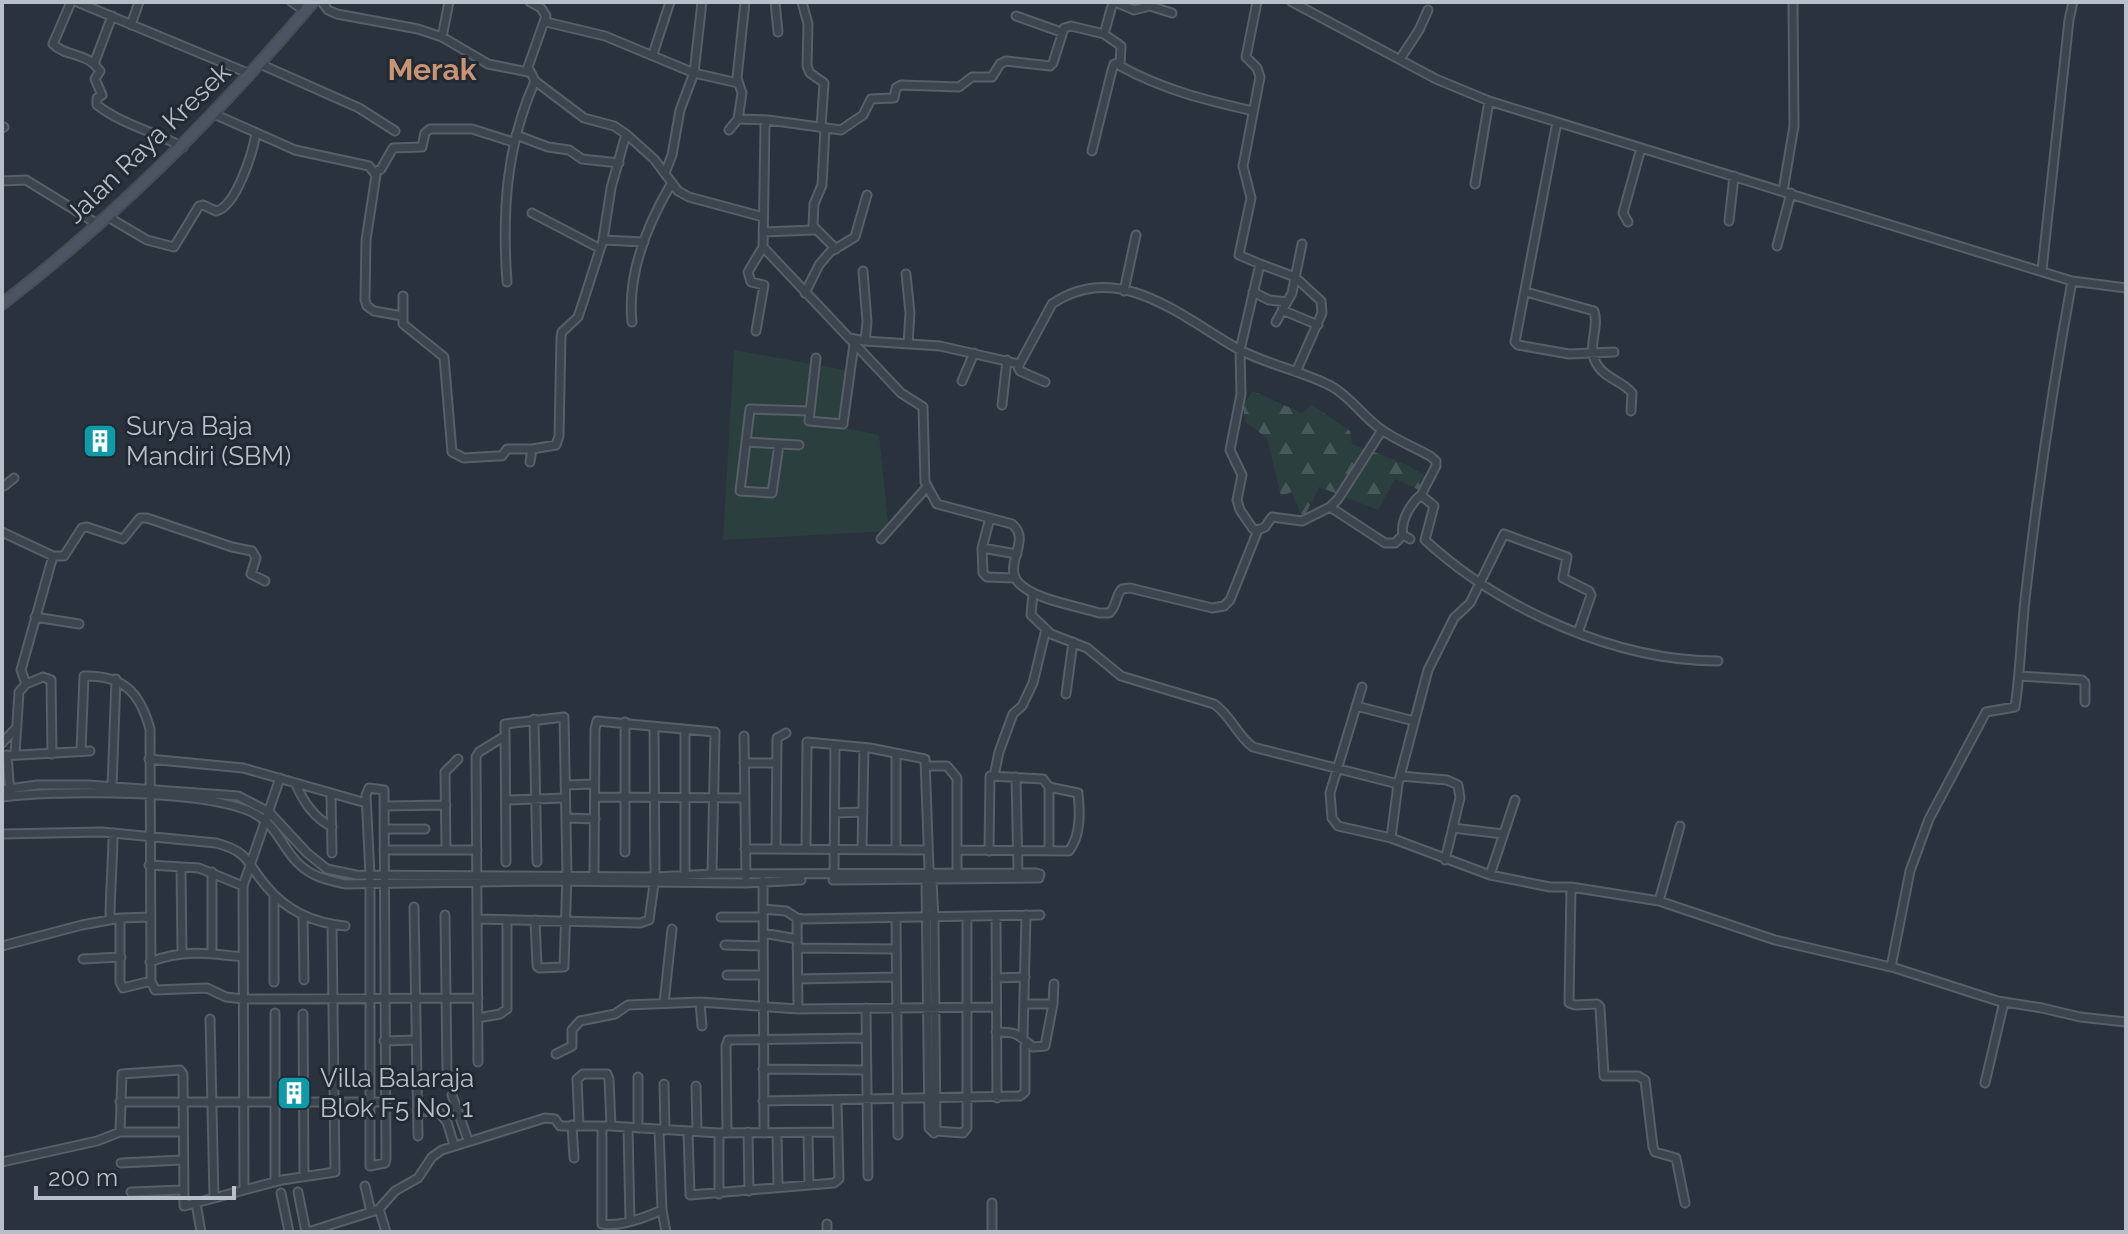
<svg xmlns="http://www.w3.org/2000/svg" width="2128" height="1234" viewBox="0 0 2128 1234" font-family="Raleway,sans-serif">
<defs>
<pattern id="forest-firs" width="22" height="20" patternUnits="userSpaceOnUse" patternTransform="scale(2)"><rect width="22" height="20" fill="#2b3f3f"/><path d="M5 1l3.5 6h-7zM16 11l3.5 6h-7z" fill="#485959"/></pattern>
</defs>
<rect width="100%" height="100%" fill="#29323d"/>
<path fill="#2b3f3f" d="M734,350L845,370L846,428L879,435L889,531L723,540Z"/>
<path fill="url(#forest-firs)" d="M1253,391L1302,413L1312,405L1350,431L1352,444C1374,453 1411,463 1427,478L1419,490L1395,479L1378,510L1319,487L1303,519L1292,492L1281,496L1267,438L1245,422L1243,404Z"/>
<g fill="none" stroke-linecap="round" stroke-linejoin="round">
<g stroke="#575f68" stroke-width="11">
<path id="street" d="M71,2L53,44C65,56 82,53 94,64
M77,2L250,74
M292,2L305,11
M322,2L328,10L337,14L418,29L442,37L488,64L528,72
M530,2L541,8L546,16L528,67L535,81L584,118L614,126L626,134L654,159L678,191L689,197L763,217
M775,2L778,32
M802,2L808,24L807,66L810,73L824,83L821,128
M1113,2L1104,34L1071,26L1064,28L1053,63L1050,66L1006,61L1000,64L992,77H972L959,87L901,85L896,88L894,98L871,99L863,115L841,130L768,120L765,126L763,247L901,393L923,407L925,482L937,504L1012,524C1032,540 1003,564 1018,582C1032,599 1077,606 1099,613H1109C1117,607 1115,596 1122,589L1130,588L1212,608L1224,606L1230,600L1258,530
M1115,2L1134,10L1150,6L1172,13
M1257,2L1246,57L1257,68L1260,77L1243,166L1251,198L1239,255L1260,264L1240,350L1241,394L1230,450L1242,475L1237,500L1240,510L1253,529L1258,530L1265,527L1272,517L1302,521L1330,507L1338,499L1382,430
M1292,2L1436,79L1489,101L2072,281L2126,288
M112,16L94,64L100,71L95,79L102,95L97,98V105C123,125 155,132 183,147
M1016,16L1061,32
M546,22L605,36L694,73L738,83
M131,25L139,2
M1104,34L1121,46L1120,66C1164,90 1205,100 1253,111
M442,37L449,2
M653,54L670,2
M1400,59L1419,30L1428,10
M260,64L359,108L395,131
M214,114L295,150L369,166L376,175L366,240L365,300L367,306L374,311L402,316
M738,119L768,120
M1557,122L1515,342L1518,345L1569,354L1614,352
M2,128L4,127
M825,128L822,185L814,204L813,226L836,249
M729,130L738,119L742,93L737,78L745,2
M516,135L548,147L569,150L582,159L619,163
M1092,151L1112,70L1114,64L1119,62
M375,172L381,169L393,148L422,147L425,133L430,129H472L513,142
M665,173L672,155L680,110L694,73L702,2
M2,181L26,180L99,225
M1475,184L1489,101
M1783,191L1794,126L1793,2
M532,213L599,248
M108,217L147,240L174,247L199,206L203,205L216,211C236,207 253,152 256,133
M1729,221L1734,176
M1628,222L1623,213L1641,148
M763,232L814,230
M603,240L644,242
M1777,246L1791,193
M1260,264L1295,277L1321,301L1322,313L1296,372
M2042,270L2069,20L2073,2
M863,271L867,322L865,341
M906,274L910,313L908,344
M507,282C502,212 506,146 535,81
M1124,291L1136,235
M1253,292L1269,300L1287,302
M1526,292L1594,311C1600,329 1585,348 1598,366C1606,379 1623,381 1632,393L1631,411
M805,293L819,265L830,252L855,237L867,195
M403,296V324L444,357L452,452L464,458L497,456H502L507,449H532L556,445L559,436L561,337L562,332L578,317L584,299L603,240L611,188L626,134
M1282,310L1318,325
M632,322C627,274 647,225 671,184
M1276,322L1292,293L1302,244
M756,331L764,285L751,282L748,272L763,247
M850,338L865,341L940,346L1019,364
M816,358L809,421L843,424L854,344
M962,381L974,353
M1045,382L1020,371L1018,367L1052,304C1119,258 1184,319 1240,350C1269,365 1302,371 1331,386C1351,397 1363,417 1382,430C1396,440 1414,447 1430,456L1436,461V466L1421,495L1434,506L1425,540C1500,609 1616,661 1718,661
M1002,405L1007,360
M746,442L799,445
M779,444L772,493L740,491L750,409L810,411
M530,462L532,449
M4,486L14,478
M1330,507L1385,543H1395L1403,535
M990,518L982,548L983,573L987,577L1015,578
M2,532L53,556H64L82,528L87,527L123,539L140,518H147L232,547L252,551L256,558L251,574L265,581
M881,539L926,488
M1410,539L1403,535C1400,521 1411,503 1421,495
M982,548L1017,554
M1033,593L1031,615L1051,634L1087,648L1121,676L1214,704C1231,715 1237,736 1253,747L1398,784L1391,838L1490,875L1550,887H1571L1659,901L1775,940L1895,968L1998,1001L2042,1008L2080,1017L2126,1022
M35,617L79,624
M2020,676L2082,680L2085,683V702
M26,684L21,670L53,556
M1362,687L1330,793L1332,818L1338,826L1391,838
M1066,694L1073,642
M1356,706L1414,721
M534,719L537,862
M625,722V852
M744,736L746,878
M2,743L17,727
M81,751L84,676C124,675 140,693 150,729L151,981L123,988L120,982V918L151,917
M15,754L19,692L26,684L43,677L51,680L52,754
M7,755L10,793
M2,756L90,751
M149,759L243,768L366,803
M744,763H777
M926,766H947L957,778V875
M994,776L999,752L1013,714L1022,706L1033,683L1046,629
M1400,776L1447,780L1458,785L1460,798L1445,860
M1016,777L1018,873
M295,783C304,802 313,817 332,827
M1398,784L1428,670L1454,618L1470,603L1504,534L1567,557L1563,578L1589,591L1591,595L1578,633
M565,785L594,784
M112,787L116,679
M369,788L384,790L386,1159L385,1163L370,1166V875L366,795Z
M2,790L37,785H88L238,796L269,812L307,853L327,869L356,875L655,877L712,874L1036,873L1040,874L1039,878
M331,794L332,853
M2,797C54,790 214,789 257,815C278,827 283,850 300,865C313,877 328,880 345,884L549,881L746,883L801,880
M595,797L745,798
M507,800L565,798
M384,806L446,805
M835,813L863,812
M566,818L595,819
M1453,828L1503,834
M384,829H425
M2,834L102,832L216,843C251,852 247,865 267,887C287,911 314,923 345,926
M776,848L777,738L786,733
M806,848L807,742L870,748L925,759L929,868L932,881L934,918L936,1131L934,1133L929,1128L926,881L929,868
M745,849L928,850
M862,849L864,748
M384,850H477
M446,850L445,772L458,759
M896,850V754
M958,850L1069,851C1081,835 1080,812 1078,793L1049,787L1043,779L990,776L989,851
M1049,851V787
M506,862L505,724L564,717L567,875L564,967L539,968L537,966L535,920
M149,865L199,868L243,886
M181,867L182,953
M212,872V953
M594,875L595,729L597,721L715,732L712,874
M685,875V730
M1490,875L1515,800
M834,879L835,745
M833,880L1039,878
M763,881L764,1133
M1571,887L1569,1003L1575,1005L1597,1004L1600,1007L1604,1076H1638L1645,1080L1653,1147L1655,1152L1676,1158L1685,1203
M274,895V982
M1659,901L1680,826
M414,907L418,1136
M763,909L786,911L797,918L803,919L1040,915
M445,915L447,1073
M303,916L304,980
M996,916L997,1098
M721,917H763
M797,918L798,1009
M477,919L640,923L649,920L655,877L654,726
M896,919L898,1135
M110,920C110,889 113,864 113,833
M763,933L797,939
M725,945L763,946
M2,946L82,925L120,918
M797,948L896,949
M83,959L121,957
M150,962C182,949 210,953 243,957
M1891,967L1910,871L1929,819L1986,712L2015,707C2021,668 2021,630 2026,591C2038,487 2053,384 2072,281
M727,975H763
M996,978L1025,977
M798,979L896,977
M151,981L155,990L207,988L226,997L244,999L478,998
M700,1002L702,1026
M664,1003L672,929
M1025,1004H1053L1054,984
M866,1008L868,1176
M275,1013V1182
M303,1014L304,1176
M478,1018L500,1014L507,1009V920
M210,1019L214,1197
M996,1032C1018,1032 1017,1034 1033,1047L1045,1046L1053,1004
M1023,1036L1026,915
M384,1041L416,1040
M556,1054L572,1046V1030L580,1021L615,1014L628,1005L700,1002L798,1009L996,1007
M478,1062L476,757L479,752L505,736
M763,1069L866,1070
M638,1077V1128
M1985,1083L2004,1002
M664,1084L665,1130
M696,1086L697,1131
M452,1095L468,1140
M763,1101L1020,1096L1025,1092V1046
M120,1102H386
M417,1110L439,1112L447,1122L454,1145
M572,1125L574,1158
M579,1125L577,1079L583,1074H607L609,1079L611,1126
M602,1127V1224C621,1227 644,1218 662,1210
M628,1128L630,1221
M659,1130L662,1210L666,1232
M688,1131L690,1195L834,1183L839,1179L837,1100
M936,1131L963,1133L967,1128V917
M120,1132L122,1074L180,1070L183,1074L184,1206L282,1180L335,1172L332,924
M748,1132L749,1191
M719,1133V1194
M727,1133L726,1046L728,1040L866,1038
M777,1133L778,1187
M808,1133L809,1184
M2,1162L97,1141L120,1132H182
M121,1163L182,1160
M365,1186L371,1212L379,1209L395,1191L418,1178L432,1157L442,1150L545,1118L555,1119L560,1126H611L719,1133L838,1132
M244,1189L243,886L280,778
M131,1192L183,1190
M298,1192L306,1232
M281,1193L289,1232
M196,1203L201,1232
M992,1203V1232
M379,1209L386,1232
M827,1224V1232
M308,1232L371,1212"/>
</g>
<g stroke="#464d57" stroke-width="14">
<path id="secondary" d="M2,304C118,215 218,114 313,2"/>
</g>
<use href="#street" stroke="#3c444e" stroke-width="7"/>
<use href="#secondary" stroke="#4b5460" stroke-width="10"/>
</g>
<defs>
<g id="building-square" transform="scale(1.8)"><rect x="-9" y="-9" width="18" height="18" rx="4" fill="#0f9aa8" stroke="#212933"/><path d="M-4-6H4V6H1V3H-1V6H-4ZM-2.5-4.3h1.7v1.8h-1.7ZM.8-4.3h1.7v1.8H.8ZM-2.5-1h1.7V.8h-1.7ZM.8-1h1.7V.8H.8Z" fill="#fff"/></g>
</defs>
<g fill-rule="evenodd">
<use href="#building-square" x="100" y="441"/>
<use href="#building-square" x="294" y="1093"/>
</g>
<g text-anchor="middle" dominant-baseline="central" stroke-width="6" stroke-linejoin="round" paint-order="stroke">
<g font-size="26" fill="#b9bfc8" stroke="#212933">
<text transform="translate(148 143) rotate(-44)">Jalan Raya Kresek</text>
</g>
<g font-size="26" fill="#b9bfc8" stroke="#212933" text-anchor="start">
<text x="126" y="426">Surya Baja<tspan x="126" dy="30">Mandiri (SBM)</tspan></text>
<text x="320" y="1078">Villa Balaraja<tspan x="320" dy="30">Blok F5 No. 1</tspan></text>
</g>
<g font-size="30" font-weight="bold" fill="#c99473" stroke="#212933">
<text x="432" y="69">Merak</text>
</g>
</g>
<rect width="2128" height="1234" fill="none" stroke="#b9bfc8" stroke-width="8"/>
<path d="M36 1186v12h198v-12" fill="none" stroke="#b9bfc8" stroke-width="4"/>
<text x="48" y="1186" font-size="24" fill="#b9bfc8" stroke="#212933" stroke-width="6" paint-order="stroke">200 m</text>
</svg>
